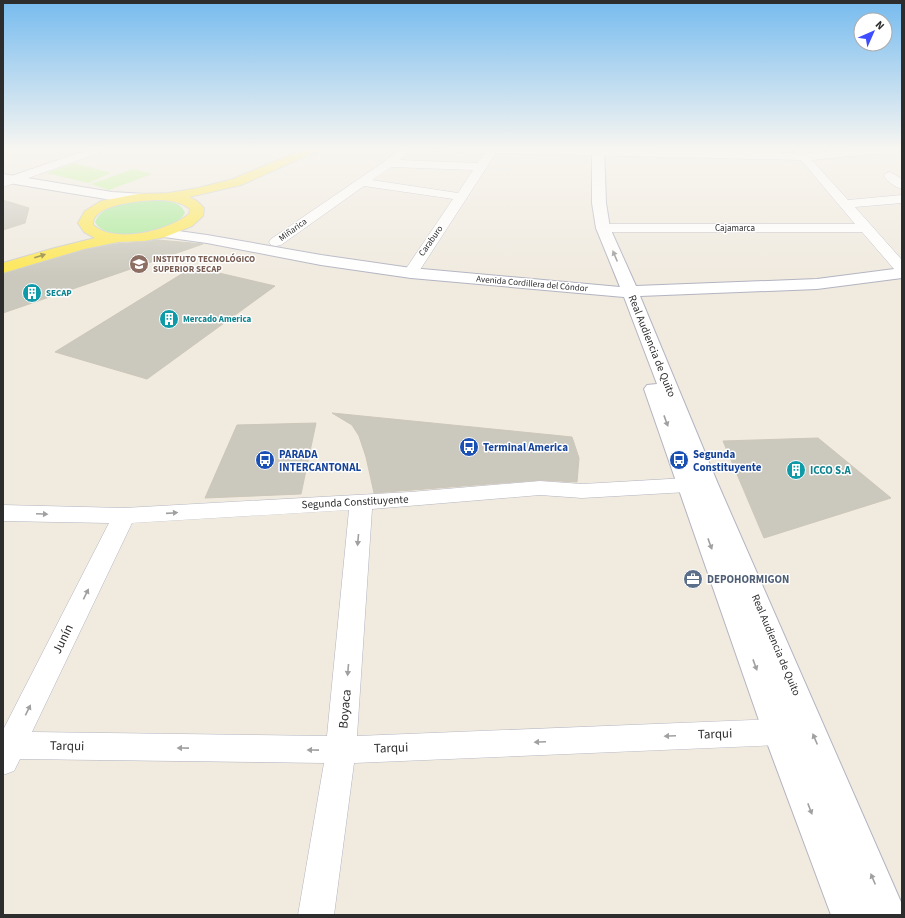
<svg xmlns="http://www.w3.org/2000/svg" width="905" height="918" viewBox="0 0 905 918" font-family="'Source Sans 3',sans-serif">
<rect width="100%" height="100%" fill="#f0eadf"/>
<path fill="#abea98" d="M155,200C166,201 181,201 185,213C174,233 106,245 95,222C103,202 136,201 155,200Z"/>
<path fill="#c0f293" d="M74,163L111,173L88,183L47,173Z
M133,169L152,174L109,190L91,184Z"/>
<path fill="#cbc8bd" stroke="#ccc7b8" d="M3,200L29,208L25,223L3,230Z
M158,240L203,244L3,313V274L84,250L115,244L144,242Z
M193,267L275,286L147,379L55,352Z
M332,413L572,437L579,458L577,482L540,480L374,493L366,457L359,436L352,425Z
M316,423L301,494L205,498L237,425Z
M818,438L891,498L764,538L723,441Z"/>
<g fill="none" stroke-linecap="round" stroke-linejoin="round">
<g stroke="#b3b4c2" stroke-width="1">
<path id="street" d="M93,148H109L107,150L3,187V179Z
M400,148H413L400,160L477,163L485,153L427,151L421,148H558L796,153L794,148H804L808,153L868,148H902V151L812,160L848,200L902,195V203L855,207L902,260V270L894,269L862,232H603L598,231L596,228L598,225L603,224H855L801,160L496,153L416,276L411,278L406,276L403,273L453,199L364,186L281,245L276,246L271,245L269,242L271,239L385,161ZM391,167L473,170L458,193L372,180Z
M890,172L902,179V189C895,187 888,182 884,176L886,173Z
M705,477L713,479L716,484L713,489L705,491L582,498L540,495L372,509L357,736L779,719L790,723L794,732L790,741L779,745L354,763L334,915H298L324,763L20,759L14,771L3,775V730L109,523L3,521V505L124,508L410,492L540,481L582,484ZM349,510L327,736L32,732L132,523Z"/>
</g>
<g stroke="#b3b4c2" stroke-width="2">
<path id="secondary" d="M592,148H604L606,203L610,228L636,286L817,279L902,268V278L817,289L640,296L718,484L901,902L902,915H869L777,687L869,915H831L763,732L644,389L647,385L657,384L624,297L411,278L321,265L207,243L164,237L159,236L157,233L159,230L164,229L207,235L321,255L411,268L620,287L596,228L592,203Z
M3,174L112,192L145,194L147,197L145,200H112L3,182Z"/>
</g>
<g stroke="#cdcdcd" stroke-width="2">
<path id="primary" d="M307,148H322L320,150L241,185L189,197L197,201L204,208L203,216L192,226L165,237L144,241L118,242L84,249L3,273V263L51,249L95,238L84,232L78,223L85,211L101,201L138,194L169,193L198,188L233,179ZM155,200C168,200 180,201 190,209L189,214C168,231 115,244 93,225C91,204 141,201 155,200Z"/>
</g>
<use href="#street" fill="#fff" fill-rule="evenodd"/>
<use href="#secondary" fill="#fff" fill-rule="evenodd"/>
<use href="#primary" fill="#fde757" fill-rule="evenodd"/>
</g>
<defs><path id="oneway-solid" d="M-6-.8H1V-3.2L6.5 0L1 3.2V.8H-6Z"/></defs>
<use fill="#958a42" href="#oneway-solid" transform="translate(40 256) rotate(-18)"/>
<g fill="#a0a0a0">
<use href="#oneway-solid" transform="translate(615 256) rotate(-113)"/>
<use href="#oneway-solid" transform="translate(666 421) rotate(70)"/>
<use href="#oneway-solid" transform="translate(172 513) rotate(-4)"/>
<use href="#oneway-solid" transform="translate(42 514) rotate(2)"/>
<use href="#oneway-solid" transform="translate(358 540) rotate(95)"/>
<use href="#oneway-solid" transform="translate(710 544) rotate(70)"/>
<use href="#oneway-solid" transform="translate(86 594) rotate(-64)"/>
<use href="#oneway-solid" transform="translate(755 665) rotate(70)"/>
<use href="#oneway-solid" transform="translate(348 670) rotate(95)"/>
<use href="#oneway-solid" transform="translate(28 710) rotate(-64)"/>
<use href="#oneway-solid" transform="translate(670 736) rotate(178)"/>
<use href="#oneway-solid" transform="translate(815 739) rotate(-113)"/>
<use href="#oneway-solid" transform="translate(540 742) rotate(178)"/>
<use href="#oneway-solid" transform="translate(183 748) rotate(-179)"/>
<use href="#oneway-solid" transform="translate(313 750) rotate(-179)"/>
<use href="#oneway-solid" transform="translate(810 809) rotate(69)"/>
<use href="#oneway-solid" transform="translate(873 879) rotate(-113)"/>
</g>
<linearGradient id="sky" x2="0" y2="1"><stop stop-color="#76bbef"/><stop offset="0.54" stop-color="#f8f6f1"/><stop offset="1" stop-color="#f8f6f1" stop-opacity="0"/></linearGradient>
<rect width="905" height="276" fill="url(#sky)"/>
<defs>
<g id="university-disc" transform="scale(1)"><circle r="9.5" fill="#8d6e63" stroke="#fff"/><path d="M0-5L7-2L0 1L-7-2ZM-4 1L0 2.5L4 1V4Q0 6-4 4Z" fill="#fff"/></g>
<g id="building-disc" transform="scale(1)"><circle r="9.5" fill="#0f9aa8" stroke="#fff"/><path d="M-4-6H4V6H1V3H-1V6H-4ZM-2.5-4.3h1.7v1.8h-1.7ZM.8-4.3h1.7v1.8H.8ZM-2.5-1h1.7V.8h-1.7ZM.8-1h1.7V.8H.8Z" fill="#fff"/></g>
<g id="bus-disc" transform="scale(1)"><circle r="9.5" fill="#1a4fb4" stroke="#fff"/><path d="M-5-6H5V4H4V6H2V4H-2V6H-4V4H-5ZM-3.5-4V0h7V-4ZM-3.5 1.2v1.5H-2V1.2ZM2 1.2v1.5H3.5V1.2Z" fill="#fff"/></g>
<g id="office-disc" transform="scale(1)"><circle r="9.5" fill="#5c6f8a" stroke="#fff"/><path d="M-6-3h4V-5.5h4V-3h4V5H-6ZM-1-4.5V-3h2v-1.5ZM-6 0V1H6V0Z" fill="#fff"/></g>
</defs>
<g fill-rule="evenodd">
<use href="#university-disc" x="139" y="264"/>
<use href="#building-disc" x="32" y="293"/>
<use href="#building-disc" x="169" y="319"/>
<use href="#bus-disc" x="469" y="447"/>
<use href="#bus-disc" x="265" y="460"/>
<use href="#bus-disc" x="679" y="460"/>
<use href="#building-disc" x="796" y="470"/>
<use href="#office-disc" x="693" y="579"/>
</g>
<g text-anchor="middle" dominant-baseline="central" stroke-width="3" stroke-linejoin="round" paint-order="stroke">
<g font-size="9" fill="#2d2d2d" stroke="#fff">
<text x="735" y="228">Cajamarca</text>
<text transform="translate(293 230) rotate(-36)">Miñarica</text>
<text transform="translate(431 241) rotate(-55)">Caraburo</text>
<text transform="translate(532 284) rotate(5)">Avenida Cordillera del Cóndor</text>
</g>
<g font-size="9" font-weight="bold" fill="#785e54" stroke="#fff" text-anchor="start">
<text x="153" y="259">INSTITUTO TECNOLÓGICO<tspan x="153" dy="10">SUPERIOR SECAP</tspan></text>
</g>
<g font-size="9" font-weight="bold" fill="#0d838f" stroke="#fff" text-anchor="start">
<text x="46" y="293">SECAP</text>
<text x="183" y="319">Mercado America</text>
</g>
<g font-size="11" fill="#2d2d2d" stroke="#fff">
<text transform="translate(652 346) rotate(68)">Real Audiencia de Quito</text>
<text transform="translate(355 502) rotate(-3)">Segunda Constituyente</text>
<text transform="translate(776 645) rotate(67)">Real Audiencia de Quito</text>
</g>
<g font-size="11" font-weight="bold" fill="#164399" stroke="#fff" text-anchor="start">
<text x="483" y="447">Terminal America</text>
<text x="279" y="454">PARADA<tspan x="279" dy="13">INTERCANTONAL</tspan></text>
<text x="693" y="454">Segunda<tspan x="693" dy="13">Constituyente</tspan></text>
</g>
<g font-size="11" font-weight="bold" fill="#0d838f" stroke="#fff" text-anchor="start">
<text x="810" y="470">ICCO S.A</text>
</g>
<g font-size="11" font-weight="bold" fill="#4e5e75" stroke="#fff" text-anchor="start">
<text x="707" y="579">DEPOHORMIGON</text>
</g>
<g font-size="13" fill="#2d2d2d" stroke="#fff">
<text transform="translate(63 639) rotate(-64)">Junín</text>
<text transform="translate(345 709) rotate(-85)">Boyaca</text>
<text transform="translate(715 734) rotate(-2)">Tarqui</text>
<text transform="translate(67 746) rotate(1)">Tarqui</text>
<text transform="translate(391 748) rotate(-2)">Tarqui</text>
</g>
</g>
<rect width="905" height="918" fill="none" stroke="#2d2d2d" stroke-width="8"/>
<g transform="translate(873 32) rotate(45)"><circle r="19" fill="#ffffff" stroke="#ababab"/>
<path d="M0-3L7 15L0 10L-7 15Z" fill="#3d4dff"/>
<text y="-6" font-size="11" font-weight="bold" text-anchor="middle" fill="#2d2d2d">N</text>
</g>
</svg>
